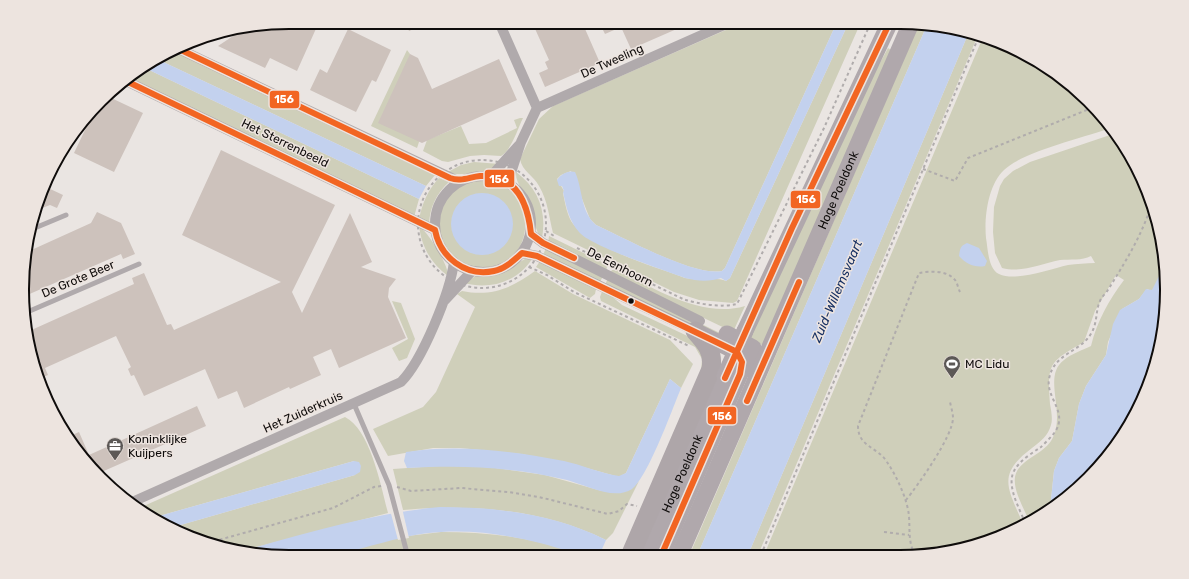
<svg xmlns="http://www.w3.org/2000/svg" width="1189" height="579" viewBox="0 0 1189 579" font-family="Rubik,sans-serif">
<rect width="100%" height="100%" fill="#eae5e2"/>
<path fill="#cfcfba" d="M744,22H837L725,268L722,271C694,277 623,237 596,225L590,219L571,171L561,175L557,179L564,191L563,193C565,202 567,217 574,225C599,251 651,265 685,278C698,281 718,277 726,281L730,278L849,22H861L737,301L733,303L699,300L674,292L553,233C549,217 548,201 539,186C534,176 522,171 520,159L539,119L553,106Z
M919,24L927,25L697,556H689Z
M969,32L978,35L758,555H748Z
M983,37C1019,48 1064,73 1090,102C1097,110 1104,119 1111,128C1085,137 1022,152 1004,170C988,185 984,217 986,238C988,249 988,269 999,274C1016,282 1050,269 1068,265C1077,264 1086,263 1095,263L1091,256C1082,261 1070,259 1060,260C1040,264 1023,273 1002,268L995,253L993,232L994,207L1000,186L1004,179L1013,171L1030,162L1116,133C1140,163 1151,201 1162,238L1163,245C1152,254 1159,259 1160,269C1161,277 1156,285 1152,291L1147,289L1139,299L1122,309L1108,342L1106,355L1086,386L1079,404L1072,441L1059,458L1054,471L1050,509L1029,521C1024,508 1013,491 1015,477C1018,460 1042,455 1051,441C1068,414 1041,377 1064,360C1071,354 1083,350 1091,346C1097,321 1109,300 1124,280L1116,275L1095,311L1084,342C1049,362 1047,363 1050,404C1051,410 1053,419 1051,425C1048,436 1041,441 1032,448C996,475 1008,488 1023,524L1002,537L935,555H764Z
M888,48L891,50L764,346L749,339L867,87Z
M407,50L410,54L419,142L417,148L371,126Z
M176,51L435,175L426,186L159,60Z
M145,68L419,199L414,217L128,77Z
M520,118H523C517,130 512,149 501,156L484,155L470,156L448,162L442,161L423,151L427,140L461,126L469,144L486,143L517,128L514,120Z
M474,162L500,164C488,173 460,176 446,173L461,165Z
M516,172C538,188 547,211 542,238C533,229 535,217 531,206C527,194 515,185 516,172Z
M439,178L449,182C436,194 430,207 429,224L419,220C422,203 428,190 439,178Z
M481,179C540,184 539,265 484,268C427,270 421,186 481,179Z
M419,226C429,233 449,266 448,276C431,263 422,248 419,226Z
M549,236L606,264L607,268L606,270L548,243Z
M546,248L603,276L600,282L543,255Z
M525,259H532C517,282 490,290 464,283L476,276L499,273Z
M540,261L596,289L595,294L590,298L536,267Z
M612,270H617C654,288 702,319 745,306L733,332L610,273Z
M535,271L573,294L670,340L693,364L681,388L670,379L626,473L619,477L565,462L521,454L460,448H433L388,456L373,429L423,407L436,392L475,307L457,294L462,291C491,297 512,288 535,271Z
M608,278L730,338L728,343L605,285Z
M603,289L622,305L698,341L707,356L701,371L702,359L695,347L601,301L600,297Z
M392,301L401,303L415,339L407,358L399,361L392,348L408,339Z
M345,417C370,429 381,486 388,513L238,552L187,537L170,528L355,475L354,461L152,518L137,509Z
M451,465L481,466L545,475L602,491L632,488L639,481L613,533L606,540C543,509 473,504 403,510L393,469Z
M441,532C488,532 538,537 581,556L415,557L412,550L402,553V557H328L399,537Z"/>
<path fill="#c3d1ee" d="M837,22H849L730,278L726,281L721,278C709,282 697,281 685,278C664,270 590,246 579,232C569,221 566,206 563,192L564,191L562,186H559L557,180C561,174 568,170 575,172C583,189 580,211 596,225C623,237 695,277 722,271L725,268Z
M927,25L952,27L969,32L748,555L697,556Z
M159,60L426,186L419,199L145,68Z
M451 224a31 31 0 1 1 62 0a31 31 0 1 1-62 0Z
M967,243L979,248L987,261L985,266C975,268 966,264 959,256C960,249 960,246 967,243Z
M1163,245L1167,290L1162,342L1147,392L1112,453L1062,502L1050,509L1054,471L1059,458L1072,441L1079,404L1086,386L1106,355L1113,324L1120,310L1139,299L1146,289L1152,290L1161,272C1160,261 1151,254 1163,245Z
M670,379L681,388C672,410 648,477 632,489C614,501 586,485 567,480C512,467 464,465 407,468L404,461L406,452C458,444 512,451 564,461C582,465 600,473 619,476L626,473Z
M354,461L359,462L361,466L360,472L355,475L170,528L152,518Z
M440,507C497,507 554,514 606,540L599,556C577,556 561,548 540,543C508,535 475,530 441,532C402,534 367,549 329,556C303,561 265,555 238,552C305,534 371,513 440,507Z"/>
<path fill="#eae5e2" d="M402,508L409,538L398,540L390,510Z"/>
<path fill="#cdc2bc" d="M319,22L297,71L270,58L265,68L218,46L239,32L244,34L253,28L275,24L284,28L286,23Z
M405,22H430L409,31Z
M532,22H582L600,63L545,87L539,73L548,69L545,62L549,60Z
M599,22H677L679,28L631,49L621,27L605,34Z
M348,29L391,50L376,82L372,80L356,112L310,90L320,69L327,73Z
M410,54L418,58L432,89L499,59L517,100L422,143L378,123Z
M107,96L143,113L114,172L74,153L97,105Z
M221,150L335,205L292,292L302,313L350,213L372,262L361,267L396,279L389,288L388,297L406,338L339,368L331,349L313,357L321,375L290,389L289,387L244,408L237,391L218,399L205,369L144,396L134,375L131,376L128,369L131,367L116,336L45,368L48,375L41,378L27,332L134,284L132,278L144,273L167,325L171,324L174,330L281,282L182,235Z
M46,187L63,195L57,208L50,205L37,210Z
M97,212L121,223L135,254L123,259L121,254L25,296L27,252L91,223Z
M197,406L206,426L97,474L70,436L79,432L89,455Z"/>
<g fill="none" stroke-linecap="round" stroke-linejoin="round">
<path stroke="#b0acac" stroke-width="2" stroke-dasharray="3 3" stroke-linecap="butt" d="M194,41L196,45
M418 224a64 64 0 1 1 128 0a64 64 0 1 1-128 0Z
M923,169L955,181L968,158L1094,107
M546,231L554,236
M577,248L683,299C698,304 721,308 737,304L824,128L871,22
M529,267L547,275L574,292L689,346
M397,487L411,491L461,488L508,492L539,497L608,514L619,511L627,504L637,506
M906,500C918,485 953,436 953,418C953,413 951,407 950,402
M1025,523C1020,509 1006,486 1014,471C1019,461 1032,453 1041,447C1046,442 1056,433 1058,426C1064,409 1046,396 1049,379C1054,352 1081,353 1092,332C1099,319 1094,303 1106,293C1124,264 1142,236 1152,203
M884,532L909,535
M208,543L333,508L374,487L382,486
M761,555L979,36
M915,555C908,542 910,530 909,516C907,498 897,477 887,462C878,447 858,447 858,426L919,273C930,271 947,270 955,280C957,282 958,288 960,292"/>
<path stroke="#b0aaac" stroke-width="5" d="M30,230L66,215
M25,313L139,264
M354,404L389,485L408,557"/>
<path stroke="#b0aaac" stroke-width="10" d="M499,22L537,108
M179,49L458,181
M124,80L435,230
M492,175L519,145
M435 224a48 48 0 1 1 96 0a48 48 0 1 1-96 0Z
M508,182L521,142L537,108L731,22
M531,234L543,243L700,321
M522,253L537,256L695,331
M445,300L472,271
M130,503L401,382C422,361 450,293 454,262"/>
<g stroke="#b0a8ac" stroke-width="17">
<path d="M745,331L890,22"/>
<path d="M727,334L753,348L756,358V375"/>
<path id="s1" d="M646,556L725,376"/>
<path d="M661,556L742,369L741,356L737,352L695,331"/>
<path id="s2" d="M679,556L911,23"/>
</g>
<path stroke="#aea6a9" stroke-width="19" d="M630,556L711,369C714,352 706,343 695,331"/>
<path stroke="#b0a8ac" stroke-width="17" d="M725,376L745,331"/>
<g stroke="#ede4df" stroke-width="9">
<path id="bus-1" d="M179,49L450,178C461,182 469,177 480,176C517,174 528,204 531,234L543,243L574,258
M124,80L435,230C440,257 465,277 494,271C505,269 514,260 522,253L537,256L737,352L742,362L740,374L661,556
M725,378L792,228L890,22
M747,401L799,282"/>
</g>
<use href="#bus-1" stroke="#f26522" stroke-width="6"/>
</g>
<defs>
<g id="stadium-pin" transform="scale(0.9)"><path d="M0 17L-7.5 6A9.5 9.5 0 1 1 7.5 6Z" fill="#5c5856" stroke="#ede4df"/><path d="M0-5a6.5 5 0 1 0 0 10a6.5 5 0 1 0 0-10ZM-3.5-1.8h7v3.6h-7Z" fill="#fff"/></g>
<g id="office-pin" transform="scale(0.9)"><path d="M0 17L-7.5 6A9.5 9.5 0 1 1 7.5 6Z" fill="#5c5856" stroke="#ede4df"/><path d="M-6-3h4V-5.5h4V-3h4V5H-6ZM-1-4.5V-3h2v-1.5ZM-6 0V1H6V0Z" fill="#fff"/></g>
</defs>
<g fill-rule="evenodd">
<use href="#stadium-pin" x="952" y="364"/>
<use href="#office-pin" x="115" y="446"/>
</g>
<circle fill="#0f0c0b" stroke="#ede4df" stroke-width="1.5" cx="631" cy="301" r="3.5"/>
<g text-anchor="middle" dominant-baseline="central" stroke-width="3" stroke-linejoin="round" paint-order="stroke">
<g font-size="12" fill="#0f0c0b" stroke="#ede4df">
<text transform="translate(612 61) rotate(-24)">De Tweeling</text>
<text transform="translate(285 143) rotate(26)">Het Sterrenbeeld</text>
<text stroke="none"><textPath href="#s2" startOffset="399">Hoge Poeldonk</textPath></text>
<text transform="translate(620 267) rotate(27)">De Eenhoorn</text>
<text transform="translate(78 279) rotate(-23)">De Grote Beer</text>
<text transform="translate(303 412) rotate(-24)">Het Zuiderkruis</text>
<text stroke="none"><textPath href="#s1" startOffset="90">Hoge Poeldonk</textPath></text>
</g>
<g font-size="12" fill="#0f0c0b" stroke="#ede4df" text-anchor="start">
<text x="965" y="364">MC Lidu</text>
<text x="128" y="439">Koninklijke<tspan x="128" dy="14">Kuijpers</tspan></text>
</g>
<g font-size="13" font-style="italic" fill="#193264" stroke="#ede4df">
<text transform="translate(837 291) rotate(-67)">Zuid-Willemsvaart</text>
</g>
</g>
<path d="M0 0H1189V579H0ZM289 29H900A260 260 0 0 1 1160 289V290A260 260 0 0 1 900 550H289A260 260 0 0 1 29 290V289A260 260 0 0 1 289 29Z" fill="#ede4df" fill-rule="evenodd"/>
<path fill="none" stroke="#0f0c0b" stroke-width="2" d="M289 29H900A260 260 0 0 1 1160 289V290A260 260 0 0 1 900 550H289A260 260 0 0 1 29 290V289A260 260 0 0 1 289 29Z"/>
<g stroke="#ede4df" stroke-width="1.5">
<rect x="269" y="90" width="31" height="19" rx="4" fill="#f26522"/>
<rect x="484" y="169" width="31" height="19" rx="4" fill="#f26522"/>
<rect x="790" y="190" width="31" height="19" rx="4" fill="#f26522"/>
<rect x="707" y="406" width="30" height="19" rx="4" fill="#f26522"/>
</g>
<g font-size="11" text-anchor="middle" font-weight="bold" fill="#fff">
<text x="284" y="103">156</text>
<text x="499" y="183">156</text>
<text x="806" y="203">156</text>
<text x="722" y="420">156</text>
</g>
</svg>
